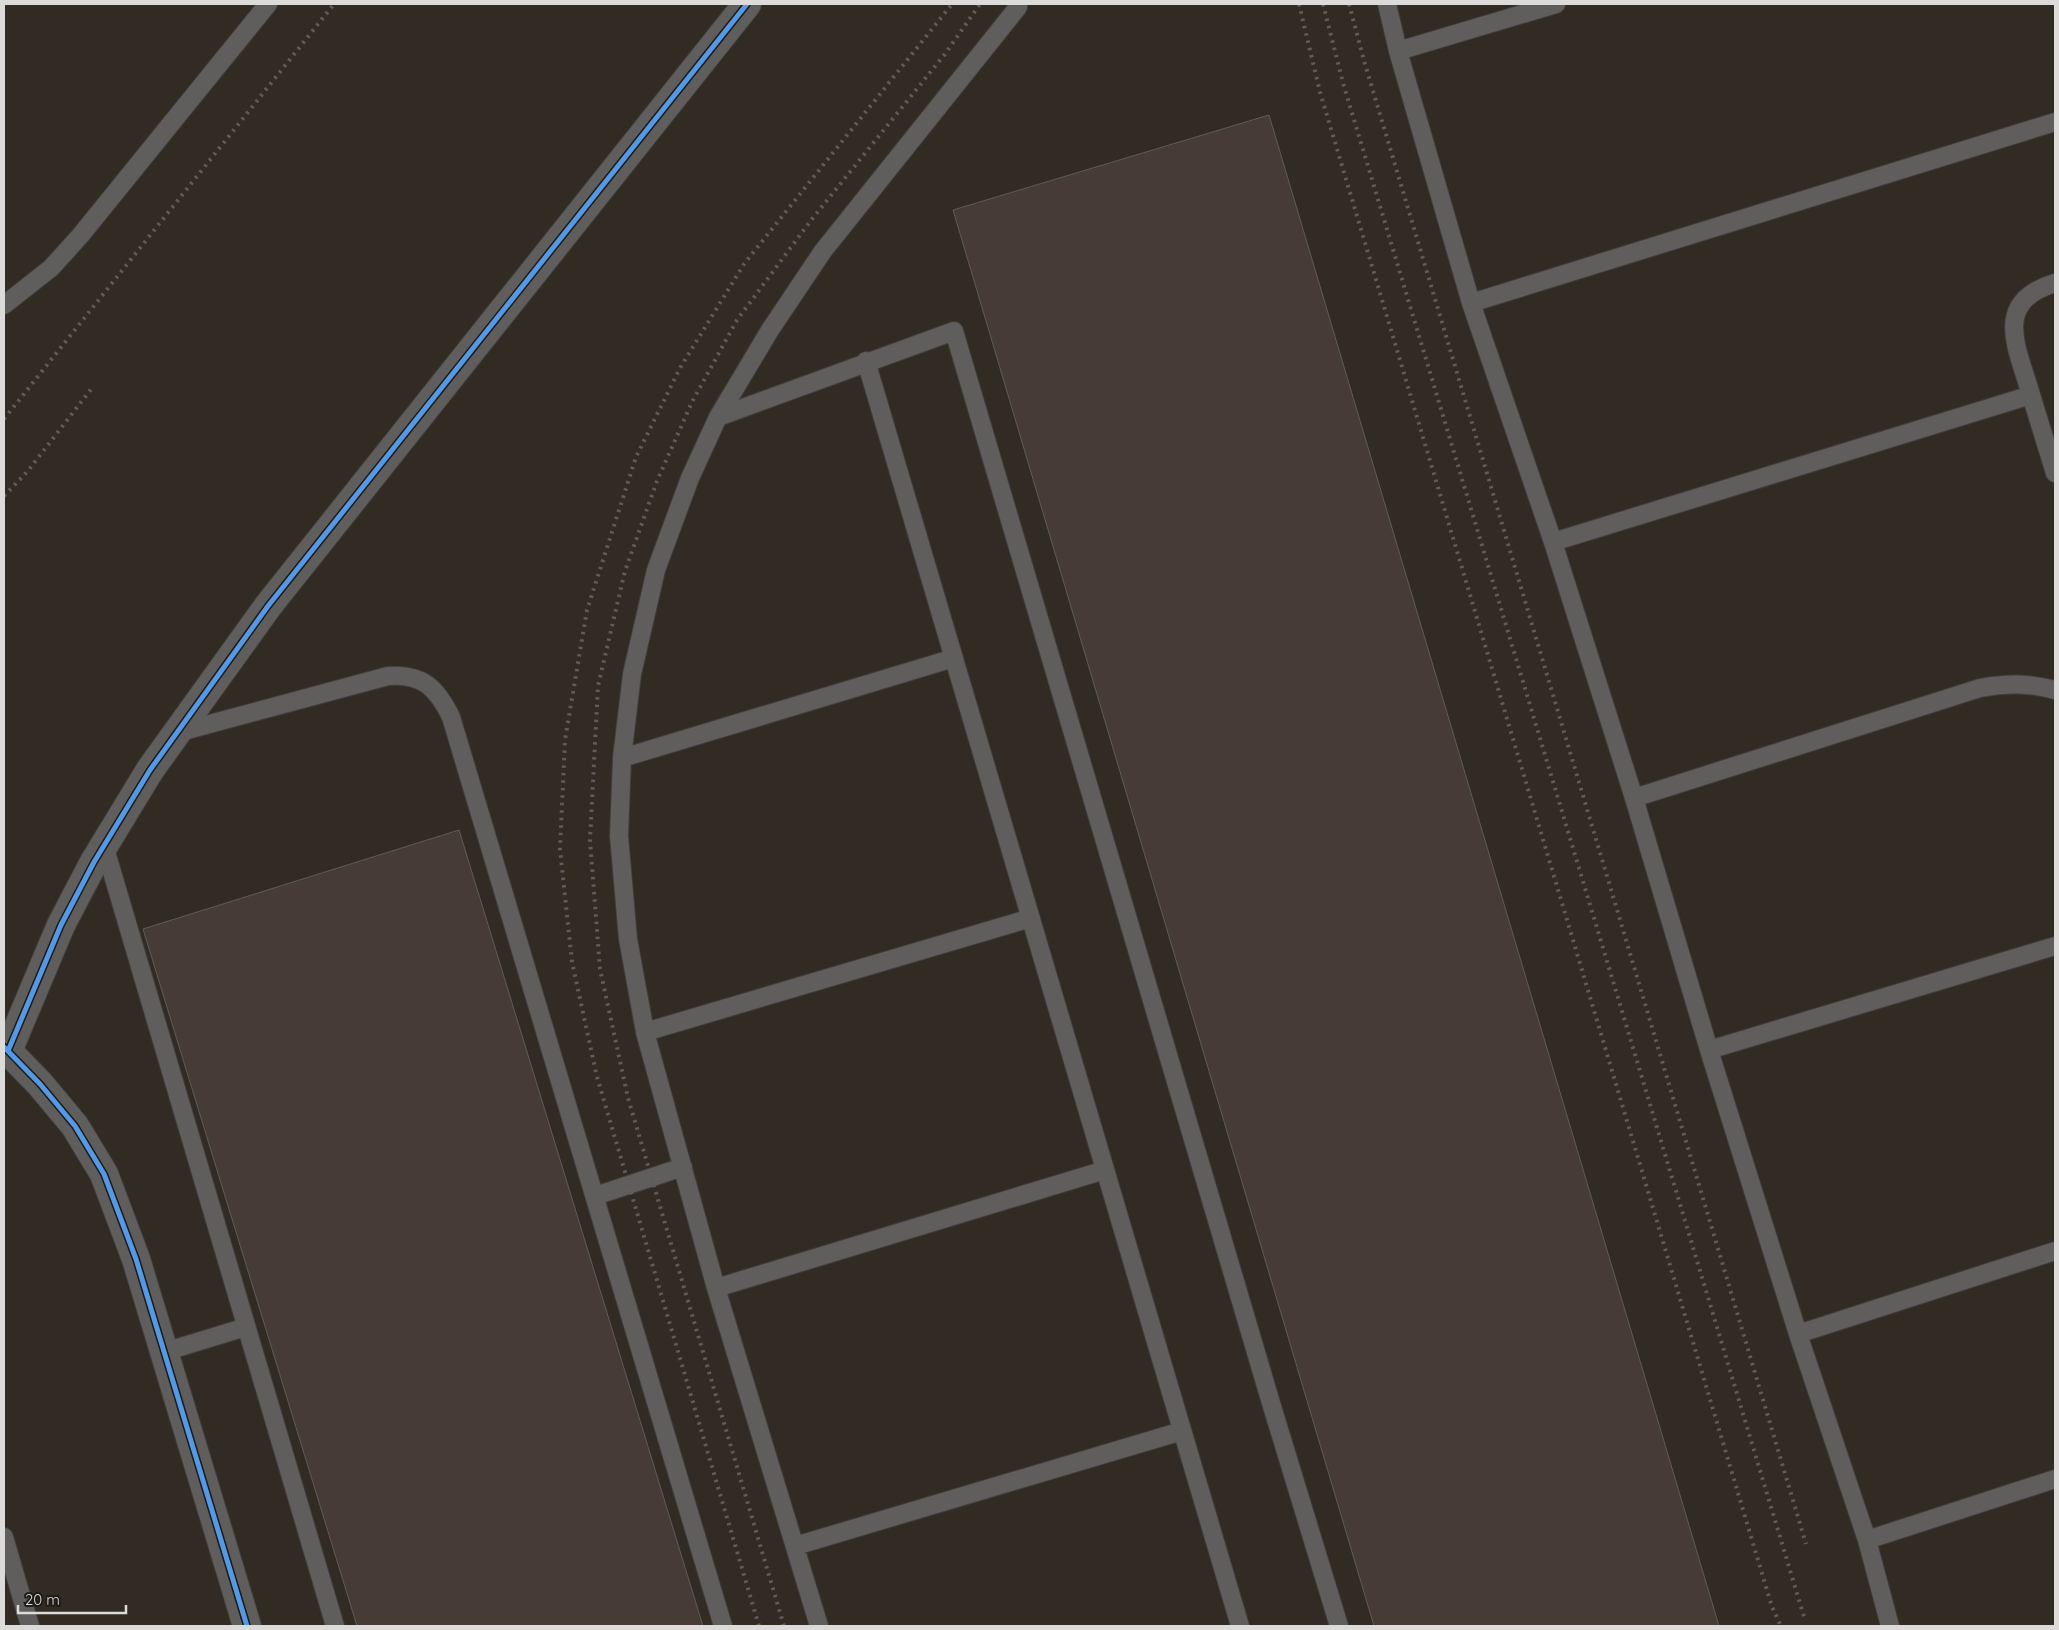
<svg xmlns="http://www.w3.org/2000/svg" width="2059" height="1630" viewBox="0 0 2059 1630" font-family="Quicksand,sans-serif">
<rect width="100%" height="100%" fill="#252321"/>
<path fill="#312b24" d="M4,4H2055V1626H4Z"/>
<path fill="#463c35" stroke="#5d5c5a" d="M1269,115L1719,1626H1374L953,210Z
M459,830L703,1626H357L143,929Z"/>
<g fill="none" stroke-linecap="round" stroke-linejoin="round">
<g stroke="#3f3e3c" stroke-width="20">
<path id="service" d="M1387,4L1398,51L1471,303L1553,542L1634,798L1709,1050L1798,1334L1867,1540L1890,1626
M1398,51L1556,4
M1471,303L2055,122
M4,305L51,268L80,236L268,4
M866,361L1240,1626
M2031,395C2018,349 1991,302 2055,283
M718,417L954,331L1271,1403L1339,1626
M1553,542L2031,395L2055,473
M176,733L388,676C422,673 437,688 451,717L723,1626
M622,758L954,658
M1634,798L1980,688C2007,683 2029,683 2055,690
M104,845L335,1626
M645,1032L1031,918
M1709,1050L2055,946
M595,1196L683,1167
M716,1288L1105,1170
M1798,1334L2055,1251
M164,1352L246,1327
M4,1537L30,1626
M1867,1540L2055,1479
M795,1546L1182,1431
M819,1626L716,1288L645,1032L628,939L619,836L622,758L632,674L656,570L690,478L718,417L770,330L823,251L1018,7"/>
</g>
<g stroke="#3f3e3c" stroke-width="30">
<path id="minor" d="M4,1047L40,1084L75,1126L104,1174L136,1259L247,1626
M8,1051L61,925L94,862L150,770L268,606L747,4"/>
</g>
<use href="#service" stroke="#605e5c" stroke-width="18"/>
<use href="#minor" stroke="#605e5c" stroke-width="28"/>
<path stroke="#5d5c5b" stroke-width="4" stroke-dasharray="2.5 5" stroke-linecap="butt" d="M1299,4L1320,92L1772,1607L1781,1626
M1323,4L1343,83L1805,1620
M1349,4L1365,64L1806,1544
M4,419L334,4
M4,496L27,472L92,388
M759,1626L597,1077L572,962L560,849L565,740L587,610L636,457L680,368L744,264L952,4
M784,1626L628,1098L600,969L590,840L598,686L625,571L657,481L692,402L737,320L812,219L945,54L980,4"/>
<g stroke="#1d1a17" stroke-width="8">
<path id="cycleway" d="M4,1047L40,1084L75,1126L104,1174L136,1259L247,1626
M8,1051L61,925L94,862L150,770L268,606L747,4"/>
</g>
<use href="#cycleway" stroke="#5399e6" stroke-width="5"/>
</g>
<rect width="2059" height="1630" fill="none" stroke="#dddbd9" stroke-width="10"/>
<path d="M18 1605v8h108v-8" fill="none" stroke="#dddbd9" stroke-width="2.5"/>
<text x="25" y="1605" font-size="15" fill="#dddbd9" stroke="#1d1a17" stroke-width="4" paint-order="stroke">20 m</text>
</svg>
